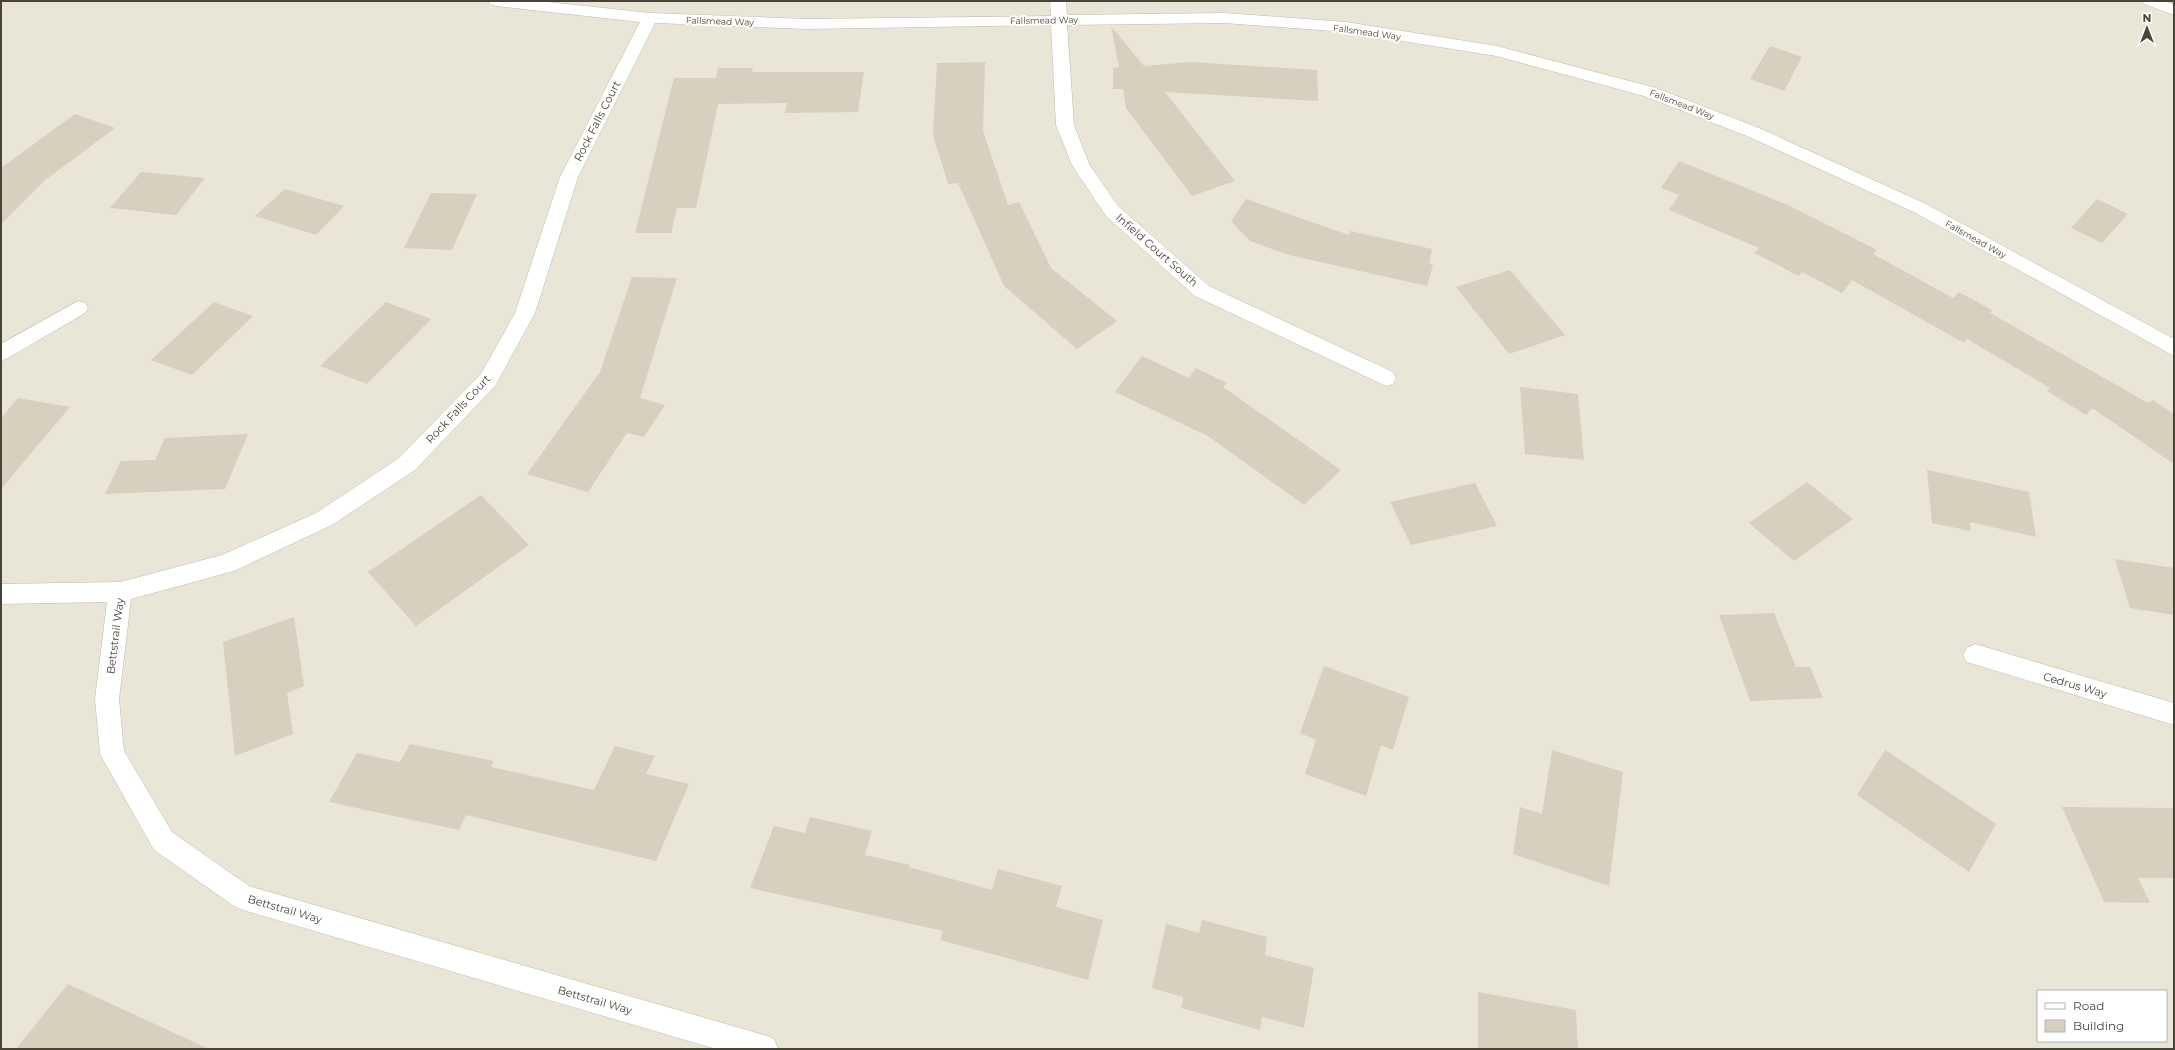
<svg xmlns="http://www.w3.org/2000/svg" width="2175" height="1050" viewBox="0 0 2175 1050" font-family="Montserrat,sans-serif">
<rect width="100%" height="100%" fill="#f5f3e9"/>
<path fill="#e9e5d7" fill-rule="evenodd" d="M1,1H2174V1049H1ZM2038,991H2166V1041H2038Z"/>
<path fill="#d7d0be" d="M1111,26L1144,66L1191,62L1317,70L1318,101L1165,92L1235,181L1192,196L1126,108L1123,89H1113V68L1119,67Z
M1770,46L1802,57L1784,91L1750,79Z
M985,62L983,131L1008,205L1019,202L1051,268L1117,321L1077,349L1004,286L958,183L948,184L933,135L937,63Z
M718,68H753L752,72H864L858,112L785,113L787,103L718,104L696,208H677L671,233H635L674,78H716Z
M75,114L115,128L44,181L1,224V168Z
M1679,161L1788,205L1877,250L1873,254L1953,298L1959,292L1992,310L1990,313L2148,403L2153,400L2174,414V464L2092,408L2086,415L2047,391L2050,388L1967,339L1964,343L1852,280L1842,293L1802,272L1799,276L1754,253L1759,248L1669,210L1679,195L1661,188Z
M141,172L205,178L176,215L110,208Z
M285,189L344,206L316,235L255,216Z
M431,193L477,194L452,250L404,248Z
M1246,199L1349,235L1350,231L1432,249L1429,263L1433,265L1427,286L1289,255L1250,241L1231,221Z
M2097,199L2128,214L2102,243L2071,228Z
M1510,270L1565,335L1509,354L1456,287Z
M632,277L677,278L640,398L665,405L644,437L627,433L588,492L527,474L600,372Z
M214,302L253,316L192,375L151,360Z
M386,302L431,319L367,384L320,366Z
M1142,356L1189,378L1196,368L1227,383L1223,387L1341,470L1304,505L1208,436L1115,392Z
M1520,387L1578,394L1584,460L1525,454Z
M18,398L70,407L1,489V418Z
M248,434L225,489L105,494L121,461L155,460L165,438Z
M1927,470L2029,492L2036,537L1970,522L1971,531L1932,523Z
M1807,482L1853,519L1794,561L1749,523Z
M1475,483L1497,526L1411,545L1390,502Z
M481,495L529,545L416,626L368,572Z
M2115,559L2174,568V615L2130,608Z
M1774,613L1796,667H1810L1823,698L1750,701L1719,615Z
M294,617L304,686L287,693L293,734L235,756L223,642Z
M1324,666L1409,697L1393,750L1381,745L1366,796L1305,774L1316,740L1300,733Z
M410,744L494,761L491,767L594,790L615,746L655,756L646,774L689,784L656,861L466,815L459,830L329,802L357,753L400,762Z
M1552,750L1623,772L1609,886L1513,854L1520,807L1542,814Z
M1885,750L1996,824L1969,872L1857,795Z
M2062,807L2174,808V878H2138L2150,903L2104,902Z
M810,817L872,831L865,855L910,865L909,867L992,890L998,869L1062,886L1056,907L1103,920L1088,980L940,940L943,931L750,888L774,826L805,833Z
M1202,920L1267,937L1265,955L1314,968L1304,1028L1262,1017L1260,1030L1181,1008L1183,997L1152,988L1166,924L1199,933Z
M68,984L209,1049H16Z
M1478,992L1576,1010L1578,1049H1478Z"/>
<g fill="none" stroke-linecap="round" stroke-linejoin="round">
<g stroke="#c1bbab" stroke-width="1">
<path id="minor" d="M488,1H539L650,13L807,19L1051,16L1050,1H1066L1067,15L1225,13L1346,22L1497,46L1656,88L1759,128L1926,204L2174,339V356L1914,212L1747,136L1644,96L1496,56L1346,32L1225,23L1067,25L1074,125L1089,164L1118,206L1209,286L1393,372L1396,378L1393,384L1386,386L1195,296L1106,216L1072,165L1056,125L1051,25L807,29L655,23L578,177L535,313L495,386L415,470L332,525L234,571L131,599L119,699L124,751L172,832L249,886L764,1035L774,1039L778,1049H716L243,910L234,906L154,850L100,754L95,699L107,602L1,604V584L120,582L222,555L316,513L399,458L481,374L515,313L560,177L640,22L496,6L490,4Z
M2142,1H2165L2174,5V15L2144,4Z
M78,301L85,303L88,308L85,313L8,358L1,361V344Z
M1975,644L2174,703V725L1967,662L1963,655L1967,648Z"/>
</g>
<use href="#minor" fill="#fff" fill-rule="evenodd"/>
</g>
<g text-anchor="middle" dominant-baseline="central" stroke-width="4" stroke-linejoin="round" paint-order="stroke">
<g font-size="9" fill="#494437" stroke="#fff">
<text transform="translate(1044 20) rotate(-1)">Fallsmead Way</text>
<text transform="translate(720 21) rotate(2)">Fallsmead Way</text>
<text transform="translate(1367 32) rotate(8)">Fallsmead Way</text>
<text transform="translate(1682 104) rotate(21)">Fallsmead Way</text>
<text transform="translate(1976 239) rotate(29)">Fallsmead Way</text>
</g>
<g font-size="11" fill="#494437" stroke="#fff">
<text transform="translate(597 121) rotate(-63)">Rock Falls Court</text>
<text transform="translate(1157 250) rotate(41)">Infield Court South</text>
<text transform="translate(458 409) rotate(-47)">Rock Falls Court</text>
<text transform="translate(115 636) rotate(-83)">Bettstrail Way</text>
<text transform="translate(2075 685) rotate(16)">Cedrus Way</text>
<text transform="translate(285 909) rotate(16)">Bettstrail Way</text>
<text transform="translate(595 1000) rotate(16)">Bettstrail Way</text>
</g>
</g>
<rect width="2175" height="1050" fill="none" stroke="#494437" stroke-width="4"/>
<rect x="2037" y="990" width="130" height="52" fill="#ffffff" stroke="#b6b4af"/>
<rect x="2045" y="1003" width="20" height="6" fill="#ffffff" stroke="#b6b4af"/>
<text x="2073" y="1010" font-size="12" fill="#494437">Road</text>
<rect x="2045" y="1020" width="20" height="12" fill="#d7d0be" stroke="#b6b4af"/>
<text x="2073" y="1030" font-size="12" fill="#494437">Building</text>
<g transform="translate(2147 28)" stroke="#ffffff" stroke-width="3" paint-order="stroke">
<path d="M0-3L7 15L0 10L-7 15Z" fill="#494437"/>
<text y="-6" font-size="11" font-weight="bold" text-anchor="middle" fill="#494437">N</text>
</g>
</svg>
